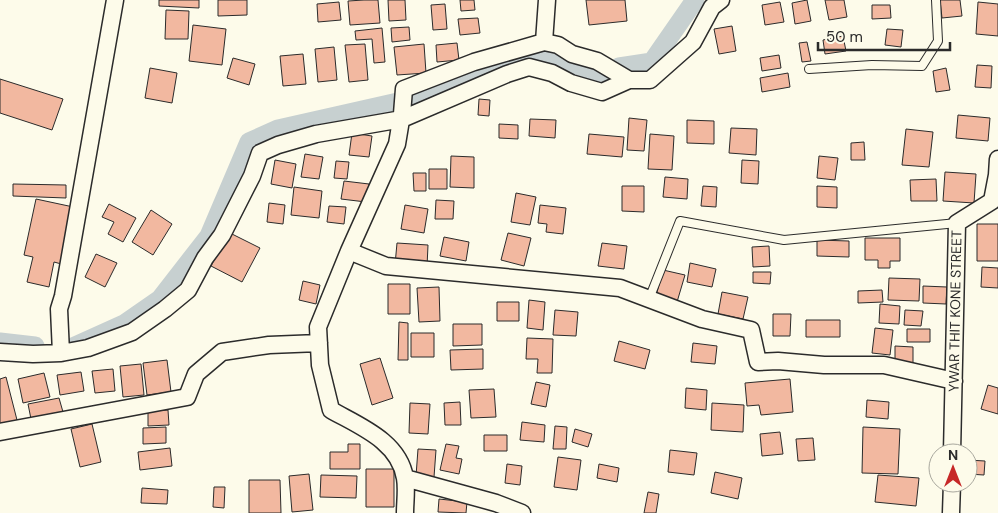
<svg xmlns="http://www.w3.org/2000/svg" width="998" height="513" viewBox="0 0 998 513" font-family="'DM Sans',sans-serif">
<rect width="100%" height="100%" fill="#fdfbea"/>
<g fill="none" stroke-linecap="round" stroke-linejoin="round">
<path stroke="#c7d0d0" stroke-width="19" d="M0,342L35,346
M73,347L124,324L160,299L209,236L249,142L278,129L420,97L508,61L549,57L606,78L619,67L652,62L695,0"/>
</g>
<path fill="#f2b8a0" stroke="#2b2b2b" d="M159,0H199V8L159,6Z
M218,0H247V15L218,16Z
M364,0H378L380,23L350,25L348,1Z
M388,0H405L406,20L389,21Z
M460,0H474L475,10L461,11Z
M586,0H625L627,21L589,25Z
M807,0L811,21L795,24L792,3Z
M825,0H844L847,17L829,20Z
M940,0H960L962,16L942,18Z
M339,2L341,20L318,22L317,4Z
M780,2L784,22L765,25L762,5Z
M978,2L998,4V36L976,34Z
M445,4L447,29L433,30L431,5Z
M872,5H890L891,18L872,19Z
M166,10L189,11L188,39H165Z
M478,18L480,33L460,35L458,19Z
M193,25L226,29L222,65L189,61Z
M732,26L736,51L719,54L714,29Z
M409,27L410,40L392,42L391,28Z
M382,28L385,62L374,63L372,39L356,40L355,31Z
M887,29L903,30L901,47L885,45Z
M843,36L846,51L825,54L823,40Z
M807,42L811,61L802,62L799,43Z
M457,43L459,60L437,62L436,45Z
M365,44L368,80L349,82L345,45Z
M424,44L426,73L397,75L394,47Z
M334,47L337,80L318,82L315,49Z
M303,54L306,84L283,86L280,56Z
M779,55L781,68L762,71L760,58Z
M233,58L255,64L249,85L227,78Z
M977,65L992,66L991,88L975,87Z
M150,68L177,73L172,103L145,98Z
M946,68L950,90L936,92L933,71Z
M788,73L790,87L762,92L760,78Z
M0,79L63,99L52,130L0,113Z
M479,99L490,100L489,116L478,115Z
M958,115L990,118L988,141L956,138Z
M629,118L647,120L644,151L627,150Z
M530,119L556,120L555,138L529,136Z
M687,120L714,121V144L687,143Z
M499,124L518,125V139L499,138Z
M731,128L757,129L756,155L729,153Z
M906,129L933,132L929,167L902,165Z
M352,133L372,136L369,157L349,155Z
M589,134L624,137L622,157L587,154Z
M650,134L674,136L672,170L648,169Z
M864,142L865,160H851V143Z
M305,154L323,157L319,179L301,177Z
M451,156L474,157V188L450,187Z
M819,156L838,158L835,180L817,178Z
M275,160L296,164L292,188L271,184Z
M742,160L759,161L758,184L741,183Z
M336,161L349,162L347,179L334,178Z
M429,169H447V189H429Z
M945,172L976,174L974,203L943,201Z
M413,173H426V191H414Z
M665,177L688,179L687,199L663,197Z
M936,179L937,201H911L910,180Z
M344,181L369,184L366,202L341,199Z
M13,184L66,185V198L13,196Z
M622,186H644V212L622,211Z
M703,186L717,187L716,207L701,206Z
M817,186L837,187V208L817,207Z
M294,187L322,191L319,218L291,215Z
M516,193L536,197L530,225L511,222Z
M36,199L78,208L65,265L54,262L49,287L27,282L33,257L24,255Z
M436,200L454,201L453,219H435Z
M269,203L285,205L283,224L267,222Z
M109,204L136,218L123,242L108,234L114,222L102,217Z
M405,205L428,209L424,233L401,229Z
M540,205L566,208L563,234L546,232L547,224L538,223Z
M329,206L346,207L344,224L327,222Z
M151,210L172,224L153,255L132,242Z
M977,224H998V261H977Z
M228,232L260,248L242,282L211,266Z
M508,233L531,238L524,266L501,260Z
M444,237L469,242L466,261L440,256Z
M865,238H900V261H890V268H878V260H865Z
M817,240L849,241V257L817,256Z
M397,243L428,245L427,267L395,265Z
M602,243L627,246L624,269L598,266Z
M769,246L770,266L753,267L752,247Z
M96,254L117,263L105,287L85,277Z
M690,263L716,269L712,287L687,282Z
M982,267L998,268V288L981,287Z
M663,270L685,275L677,302L656,296Z
M753,272H771L770,284L753,283Z
M889,278L920,279L919,301L888,300Z
M303,281L320,285L316,304L299,300Z
M388,284H410V314H388Z
M923,286L947,287L946,304L923,303Z
M439,287L440,321L419,322L417,288Z
M882,290L883,302L858,303V291Z
M722,292L748,297L743,319L718,314Z
M529,300L545,302L543,330L527,328Z
M497,302H519V321H497Z
M880,304L900,306L899,324L879,323Z
M555,310L578,312L576,336L553,335Z
M905,310L923,311L921,326L904,325Z
M773,314H791L790,336H773Z
M806,320H840V337H806Z
M399,322L408,323V360H398Z
M453,324H482V345L453,346Z
M875,328L893,330L890,355L872,353Z
M907,329H930V342H907Z
M411,333H434V357H411Z
M527,338L553,339L552,373H537L538,359H526Z
M619,341L650,350L645,369L614,361Z
M693,343L717,346L715,364L691,362Z
M895,346L913,347V363L895,362Z
M483,349V369L451,370L450,350Z
M380,358L393,398L372,405L360,364Z
M167,360L171,392L147,395L143,363Z
M141,364L144,395L123,397L120,366Z
M113,369L115,391L95,393L92,371Z
M81,372L84,391L60,395L57,375Z
M44,373L50,397L23,403L18,379Z
M6,377L17,420L0,425V379Z
M790,379L793,412L761,415L759,405L747,406L745,383Z
M536,382L550,385L546,407L531,404Z
M988,385L998,388V414L981,409Z
M686,388L707,390L706,410L685,408Z
M494,389L496,417L471,418L469,390Z
M59,398L63,412L31,419L28,404Z
M867,400L889,402L888,419L866,417Z
M460,402L461,425H445L444,403Z
M410,403L430,404L428,434L409,433Z
M712,403L744,405L743,432L711,430Z
M168,410L169,425L148,426V411Z
M522,422L545,425L544,442L520,440Z
M92,424L101,462L80,467L71,429Z
M555,426L567,427L566,449H553Z
M166,427V443L143,444V428Z
M863,427L900,429L898,474L862,473Z
M575,429L592,434L588,447L572,442Z
M780,432L783,454L762,456L760,434Z
M484,435H507V451H484Z
M813,438L815,460L798,461L796,439Z
M348,444H360V469H330V452H348Z
M446,444L459,446L456,458L462,459L459,474L440,470Z
M170,448L172,466L140,470L138,452Z
M418,449L436,450L434,477L416,476Z
M670,450L697,453L694,475L668,472Z
M558,457L581,460L577,490L554,487Z
M968,460L985,461L984,475L968,474Z
M507,464L522,466L520,485L505,483Z
M599,464L619,468L617,482L597,478Z
M366,469H394V507H366Z
M715,472L742,478L738,499L711,493Z
M309,474L313,510L292,512L289,476Z
M321,475L357,476L356,498L320,497Z
M878,475L919,478L916,506L875,502Z
M249,480H280L281,513H249Z
M214,487H225L224,508L213,507Z
M142,488L168,490L167,504L141,503Z
M648,492L659,494L656,513H644Z
M439,499L467,502L466,513L438,512Z"/>
<g fill="none" stroke-linecap="round" stroke-linejoin="round">
<g stroke="#2b2b2b" stroke-width="10">
<path id="lane" d="M809,69L872,65L922,66L938,41L936,0
M649,299L680,221L784,240L957,223"/>
</g>
<g stroke="#2b2b2b" stroke-width="19">
<path id="street" d="M544,42L558,45L572,54L597,61L629,80
M349,251L386,266L620,288L702,319L751,330L758,362L778,361L824,365H884L954,381
M0,352L33,354L61,353L88,348L132,332L165,309L188,290L205,258L222,235L252,176L260,153L278,145L316,134L402,119L507,74L529,67L552,73L571,83L602,92L629,80H650L693,42L712,7L721,0
M61,353L59,309L63,296L115,0
M0,432L187,397L196,374L222,352L269,345L319,343
M952,453L957,223L992,201L997,175L998,159
M405,478L496,503L522,513
M405,513C405,502 407,489 405,478C399,441 359,426 331,410L320,365L318,327L349,251L397,144L402,114L404,89L474,62L544,42L547,0
M951,513L952,483"/>
</g>
<use href="#lane" stroke="#fdfbea" stroke-width="8"/>
<use href="#street" stroke="#fdfbea" stroke-width="16"/>
</g>
<g text-anchor="middle" dominant-baseline="central" stroke-width="4" stroke-linejoin="round" paint-order="stroke">
<g font-size="14" fill="#2b2b2b" stroke="#fdfbea">
<text transform="translate(955 311) rotate(-89)">YWAR THIT KONE STREET</text>
</g>
</g>
<g transform="translate(953 468)"><circle r="24" fill="#fdfbea" stroke="#a9a89e"/>
<path d="M0-4L9 19L0 12L-9 19Z" fill="#c62828"/>
<text y="-8" font-size="14" font-weight="bold" text-anchor="middle" fill="#2b2b2b">N</text>
</g>
<path d="M818 42v8h132v-8" fill="none" stroke="#2b2b2b" stroke-width="2.5"/>
<text x="826" y="42" font-size="15" fill="#2b2b2b" stroke="#fdfbea" stroke-width="4" paint-order="stroke">50 m</text>
</svg>
